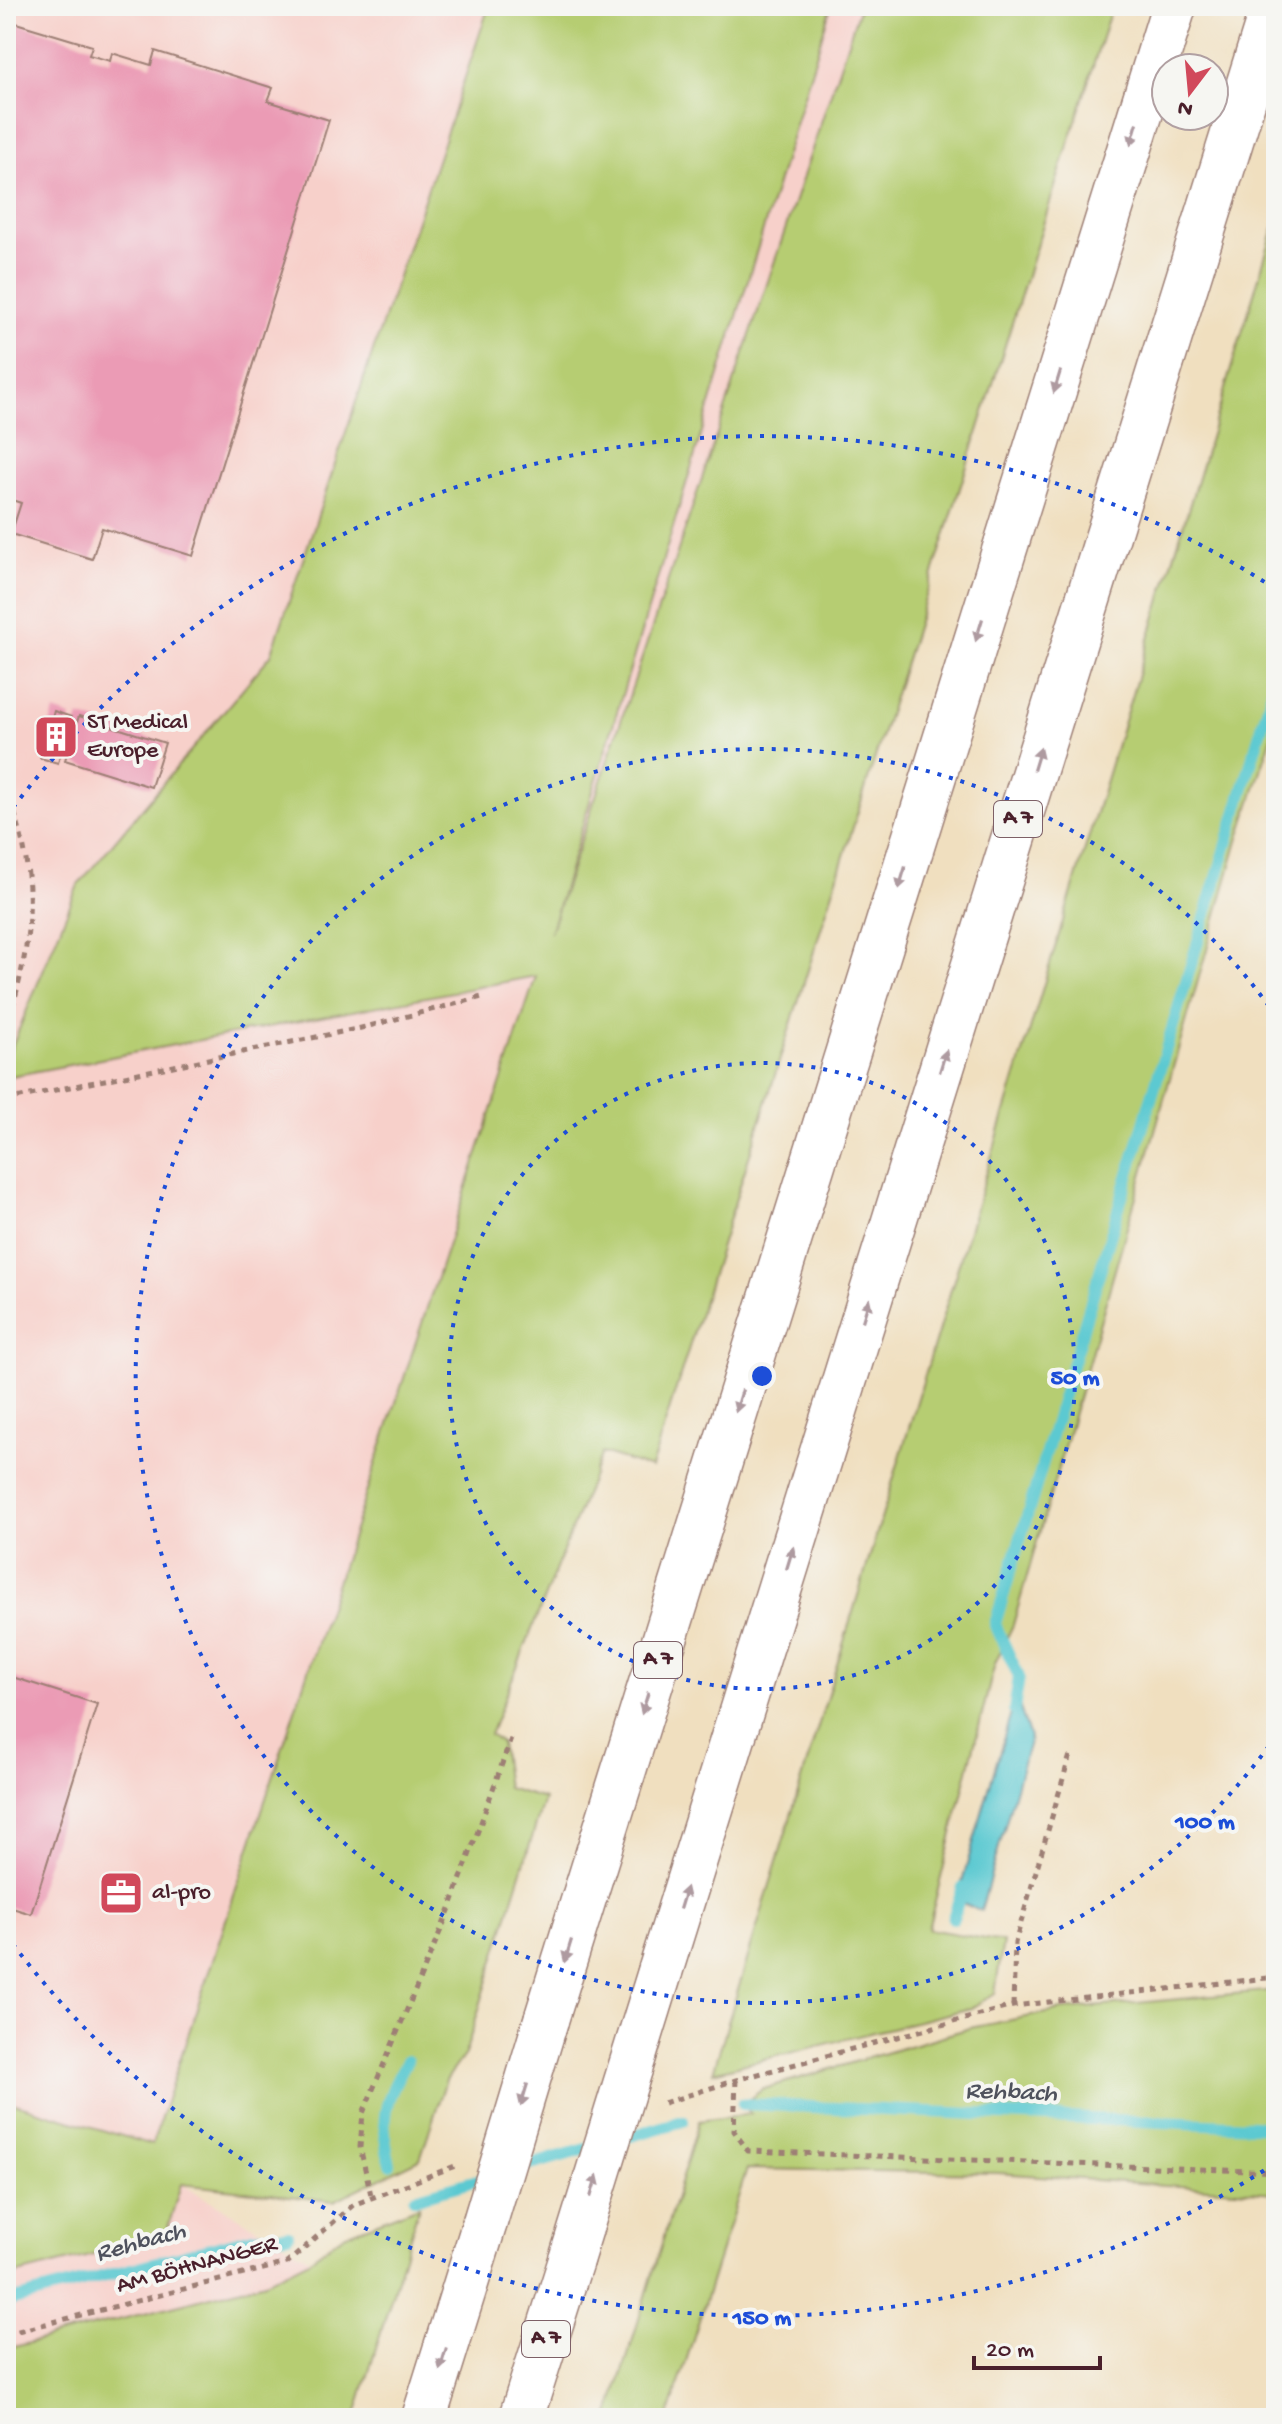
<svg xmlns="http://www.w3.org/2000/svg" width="1282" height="2424" viewBox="0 0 1282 2424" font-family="'Gochi Hand',sans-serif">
<rect width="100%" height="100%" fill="#f6f6f2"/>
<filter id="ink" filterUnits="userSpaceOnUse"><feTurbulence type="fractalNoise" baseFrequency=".0125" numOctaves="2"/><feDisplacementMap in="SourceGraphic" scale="16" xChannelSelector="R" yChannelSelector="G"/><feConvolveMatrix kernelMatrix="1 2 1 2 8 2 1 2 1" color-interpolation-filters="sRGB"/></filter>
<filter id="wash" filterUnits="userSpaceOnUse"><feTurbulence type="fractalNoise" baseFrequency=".006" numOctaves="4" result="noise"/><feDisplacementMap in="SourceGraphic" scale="32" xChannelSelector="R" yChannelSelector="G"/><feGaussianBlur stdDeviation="1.8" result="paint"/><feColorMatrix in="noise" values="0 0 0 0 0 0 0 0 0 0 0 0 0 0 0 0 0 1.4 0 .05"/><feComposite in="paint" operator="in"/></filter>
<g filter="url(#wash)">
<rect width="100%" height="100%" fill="#f0dfbf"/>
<path fill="#f7d0ca" d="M6,6H860L152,2146L181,2184L311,2259L6,2418Z"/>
<path fill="#b6cd72" stroke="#80764e" stroke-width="2" d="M489,6H831L550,933L860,6H1112L651,1468L602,1453L490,1735L501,1743L507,1788L544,1799L465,2054L446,2080L420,2159L334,2201L181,2184L165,2237L6,2277V2101L152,2145L536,976L6,1077V1061L78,885L271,655Z
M1276,221V724L1238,841L1013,1625L995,1663L928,1929L1003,1942L995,1993L971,2008L713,2072Z
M1276,1990V2193L998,2173L747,2169L668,2418H609L699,2121L751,2114L743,2104L763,2089L970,2028L1062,2010Z
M419,2206L355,2418H6V2349L265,2282L311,2259L344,2235Z"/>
<path fill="#5cc9d1" stroke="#53747e" stroke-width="2" d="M1016,1696L1030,1738L981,1910L956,1902Z"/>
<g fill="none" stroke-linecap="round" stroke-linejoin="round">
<path stroke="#5cc9d1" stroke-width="12" d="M1014,1710L1019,1677L995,1624L1276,679
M953,1918L963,1887
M743,2104L1276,2127
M617,2140L683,2121
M390,2164C379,2120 384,2100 407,2061
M510,2171L596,2146
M415,2198L488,2177
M6,2302L253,2237L288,2235"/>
</g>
<g id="blocks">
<path fill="#eb9bb5" d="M6,20L92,46L89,55L110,61L112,53L151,65L155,51L273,88L268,101L329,120L193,556L102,528L92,559L11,534L21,503L6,498Z
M54,711L71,717L58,763L40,758Z
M79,716L165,743L151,787L65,760Z
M6,1675L97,1704L31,1914L6,1906Z"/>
</g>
</g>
<g filter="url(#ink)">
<use href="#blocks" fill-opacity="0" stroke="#9d7f75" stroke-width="2"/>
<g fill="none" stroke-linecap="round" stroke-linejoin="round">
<g stroke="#9d7f75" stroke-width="47">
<path id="motorway" d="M660,1972L1273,6
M546,2020L1174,6
M424,2418L485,2222
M521,2418L571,2260"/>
</g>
<path stroke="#9d7f75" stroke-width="5" stroke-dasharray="6 6" stroke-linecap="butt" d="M6,790C41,877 33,942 6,1029
M6,1100L361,1028L482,997
M1013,2006L1015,1943L1070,1755
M736,2080L734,2131L748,2151L1276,2172
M664,2103L736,2080L1013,2006L1276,1977
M371,2195L360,2147L363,2113L451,1906L512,1736
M6,2334L287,2263L353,2205L455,2166"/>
<use href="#motorway" stroke="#fff" stroke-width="44"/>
<g stroke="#9d7f75" stroke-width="47" stroke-linecap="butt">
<path id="motorway-bridge" d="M485,2222L546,2020
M571,2260L660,1972"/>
</g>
<use href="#motorway-bridge" stroke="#fff" stroke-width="44"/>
</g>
<defs><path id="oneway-solid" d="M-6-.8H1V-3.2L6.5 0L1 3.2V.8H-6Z" transform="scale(2)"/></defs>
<g fill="#ae9aa0">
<use href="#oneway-solid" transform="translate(1134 134) rotate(107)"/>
<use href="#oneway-solid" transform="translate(1057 382) rotate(107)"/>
<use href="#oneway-solid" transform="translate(979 630) rotate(107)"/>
<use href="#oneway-solid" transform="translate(1037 759) rotate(-73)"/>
<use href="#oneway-solid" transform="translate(902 878) rotate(107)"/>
<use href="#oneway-solid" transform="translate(943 1061) rotate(-73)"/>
<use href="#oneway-solid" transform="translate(866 1310) rotate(-73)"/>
<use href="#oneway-solid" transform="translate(739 1401) rotate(107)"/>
<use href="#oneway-solid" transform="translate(790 1558) rotate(-73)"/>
<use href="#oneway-solid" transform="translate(645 1703) rotate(107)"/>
<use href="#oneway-solid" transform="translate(683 1898) rotate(-73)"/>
<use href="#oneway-solid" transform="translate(568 1951) rotate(107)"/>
<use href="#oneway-solid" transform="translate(524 2095) rotate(107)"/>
<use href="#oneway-solid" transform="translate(594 2186) rotate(-73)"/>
<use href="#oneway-solid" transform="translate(443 2359) rotate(107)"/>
</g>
</g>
<g fill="none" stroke="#1d4ed8" stroke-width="4" stroke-dasharray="4 8">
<circle cx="762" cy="1376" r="313"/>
<path d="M1276 1736A627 627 0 1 1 1276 1016"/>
<path d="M1274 2164A940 940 0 0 1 6 1935M6 817A940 940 0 0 1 1274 588"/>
</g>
<defs>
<g id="building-square" transform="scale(2.3)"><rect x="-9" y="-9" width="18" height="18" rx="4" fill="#d1495b" stroke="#f6f6f2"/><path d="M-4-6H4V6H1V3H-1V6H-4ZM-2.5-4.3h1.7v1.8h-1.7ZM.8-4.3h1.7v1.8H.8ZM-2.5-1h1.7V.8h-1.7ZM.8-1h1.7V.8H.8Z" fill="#fff"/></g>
<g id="office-square" transform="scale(2.3)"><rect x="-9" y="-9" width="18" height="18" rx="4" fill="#d1495b" stroke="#f6f6f2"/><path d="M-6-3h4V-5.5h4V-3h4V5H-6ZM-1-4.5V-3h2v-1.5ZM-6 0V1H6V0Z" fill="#fff"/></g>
</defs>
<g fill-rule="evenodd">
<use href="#building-square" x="56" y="737"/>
<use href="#office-square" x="121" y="1893"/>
</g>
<g text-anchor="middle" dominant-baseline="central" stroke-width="8" stroke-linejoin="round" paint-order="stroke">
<g fill="#f6f6f2" stroke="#7e6067" stroke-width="2">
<rect x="994" y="801" width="48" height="36" rx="6"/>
<rect x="634" y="1642" width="48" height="36" rx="6"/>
<rect x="522" y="2321" width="48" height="36" rx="6"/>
</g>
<g font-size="22" font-weight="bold" fill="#4a1f2b">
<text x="1018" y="819">A 7</text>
<text x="658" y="1660">A 7</text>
<text x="546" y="2339">A 7</text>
</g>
<g font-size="24" fill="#4a1f2b" stroke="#f6f6f2" text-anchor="start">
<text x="87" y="723">ST Medical<tspan x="87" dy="28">Europe</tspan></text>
<text x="152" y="1893">al-pro</text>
</g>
<g font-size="24" fill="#4a1f2b" stroke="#f6f6f2">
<text transform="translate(197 2266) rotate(-15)">AM BÖHNANGER</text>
</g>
<g font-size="26" font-style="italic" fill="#4f525d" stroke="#f6f6f2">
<text transform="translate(1011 2094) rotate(2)">Rehbach</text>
<text transform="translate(141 2244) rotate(-15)">Rehbach</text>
</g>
</g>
<circle cx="762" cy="1376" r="12" fill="#1d4ed8" stroke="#f6f6f2" stroke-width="4"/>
<g font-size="24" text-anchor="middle" font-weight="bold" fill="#1d4ed8" stroke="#f6f6f2" stroke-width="8" stroke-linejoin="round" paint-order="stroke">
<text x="1075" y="1384">50 m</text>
<text x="1205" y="1828">100 m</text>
<text x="762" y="2324">150 m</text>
</g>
<rect width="1282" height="2424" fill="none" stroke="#f6f6f2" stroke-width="32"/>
<g transform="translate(1190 92) rotate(196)"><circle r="38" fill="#f6f6f2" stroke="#b1a0a2" stroke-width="2"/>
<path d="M0-6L14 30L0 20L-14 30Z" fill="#d1495b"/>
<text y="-12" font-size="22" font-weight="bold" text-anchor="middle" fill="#4a1f2b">N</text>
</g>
<path d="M974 2356v12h126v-12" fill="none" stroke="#4a1f2b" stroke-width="4"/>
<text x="986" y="2356" font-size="24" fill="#4a1f2b" stroke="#f6f6f2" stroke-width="6" paint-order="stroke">20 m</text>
</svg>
